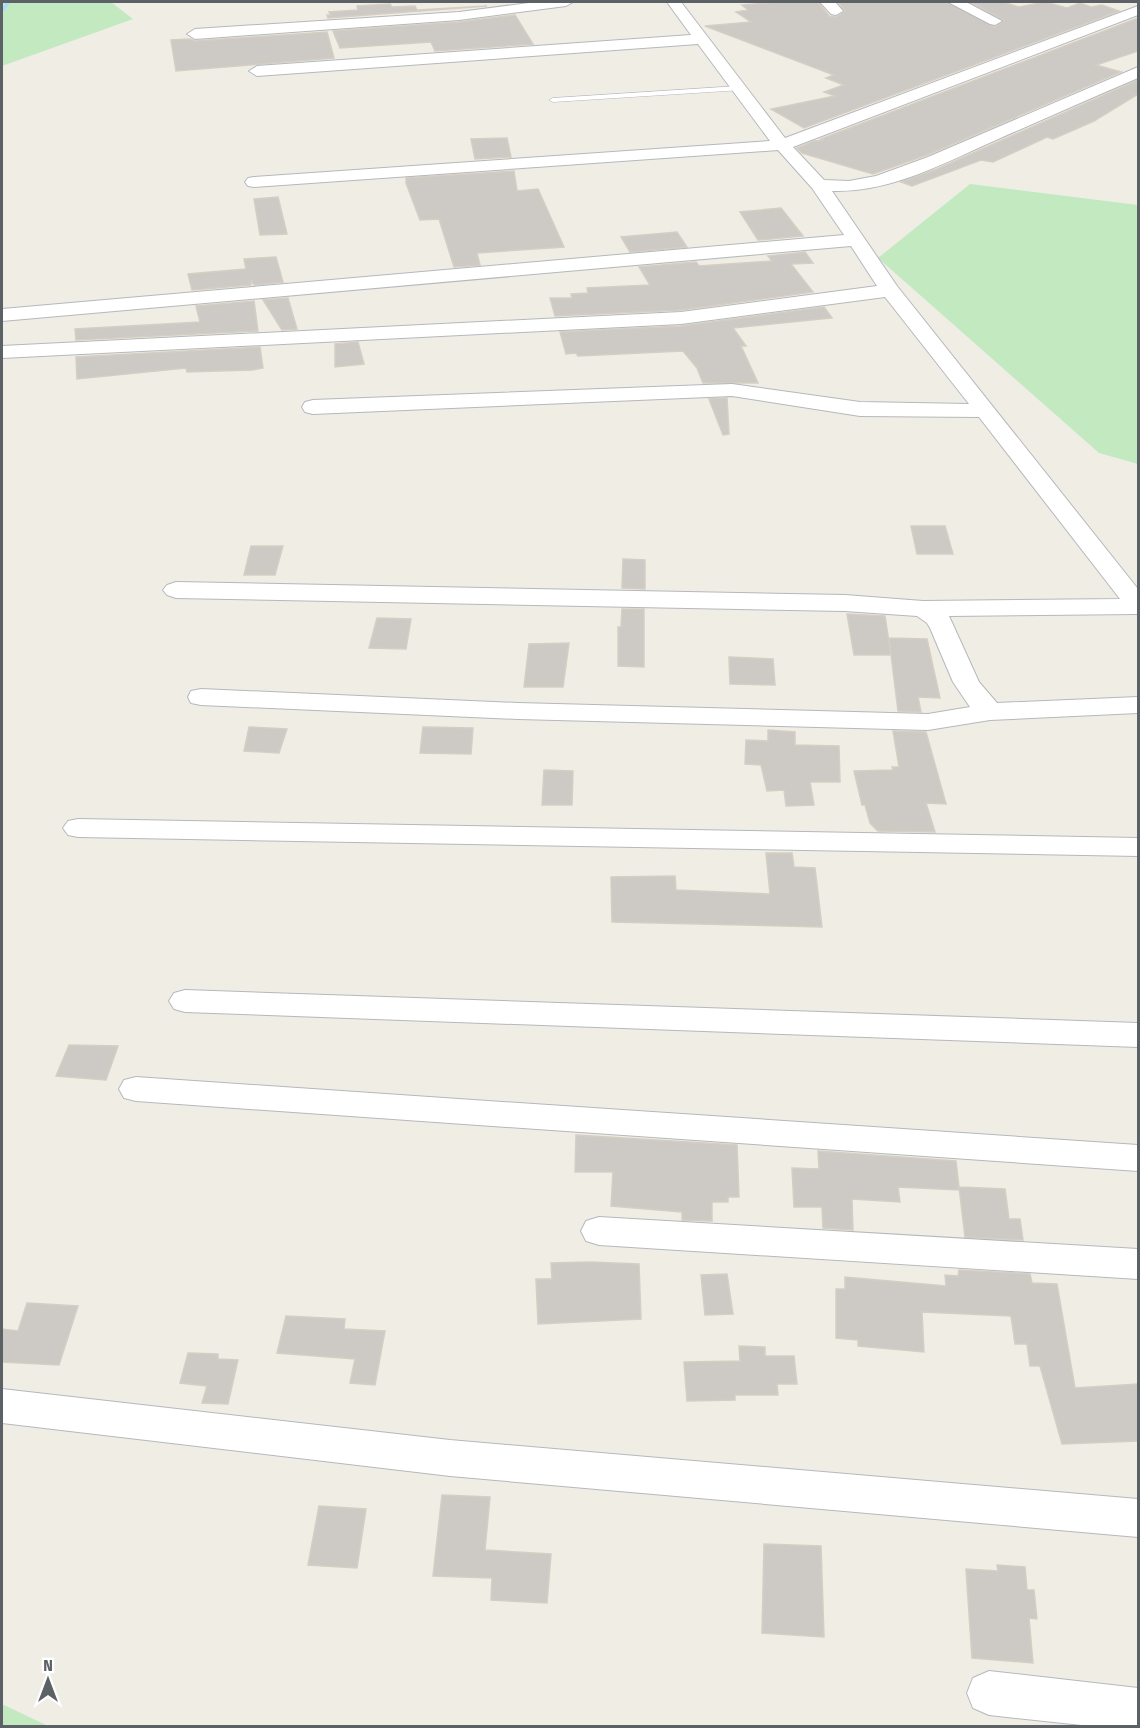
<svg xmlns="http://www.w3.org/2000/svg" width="1140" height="1728" viewBox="0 0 1140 1728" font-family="'Fira Sans Condensed',sans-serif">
<rect width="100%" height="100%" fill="#f0ede5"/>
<path fill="#c3e9c0" d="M2,2H111L133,19L2,66Z
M970,184L1138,205V464L1099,453L878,258Z
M2,1704L48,1726H2Z"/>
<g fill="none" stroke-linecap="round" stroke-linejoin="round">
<path fill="#a6deff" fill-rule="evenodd" d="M7,2H11L4,11H2V8Z"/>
</g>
<path fill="#cdc9c4" stroke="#d5cec3" stroke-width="1.5" d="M781,2H818L829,16L836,17L845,11L838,2H946L995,27L1004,20L970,2H1003L1019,7L1045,2L1067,8L1080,3L1091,7L1102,5L1119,11L804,128L771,109L835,96L824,92L844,85L826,78L834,75L705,26L751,22L736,12L748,10L742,5Z
M390,4L392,7L415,6L417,10L487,6L328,18L327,15H331L329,12L358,10L357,6Z
M515,15L533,44L435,51L431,42L340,48L333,31L459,22Z
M1138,18V51L1096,65L1121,72L927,155L873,174L802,153L797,148L814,141L824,140L821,139Z
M327,32L334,58L176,71L171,40L190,39L195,41Z
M1138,80V94L1094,121L1053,139L1047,137L993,162L981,160L912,186L901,182L937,169Z
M507,138L511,157L475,159L471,139Z
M514,171L517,191L538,189L564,247L477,253L480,265L454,267L439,219L420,220L406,183V178Z
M278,197L287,234L260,235L254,199Z
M781,208L803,236L758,240L740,212Z
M677,232L687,247L630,252L621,237Z
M805,252L813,263L791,264L813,292L681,310L555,316L550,298H572L571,294L588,293L587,288L650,285L639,267L696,262L699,266L772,261L768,256Z
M276,257L283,282L254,285L251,280V285L192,290L188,274L246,269L244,259Z
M288,298L297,329L282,330L263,300Z
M254,301L258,331L76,340L75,329L200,322L196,306Z
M824,307L832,318L733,328L746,346H741L758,383H703L697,368L683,351L578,356L576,353L566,354L560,332L681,326Z
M358,342L364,364L335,367V344Z
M260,347L263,368L252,370L187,372L186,368L77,379L76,357Z
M727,398L729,434L723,435L709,399Z
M911,526H945L953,554H917Z
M251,546H283L275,575H244Z
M623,559L645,560V589L622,588Z
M622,609H644V667L618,666V627H621Z
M847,614L885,616L891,655H854Z
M377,618L411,619L406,649L369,648Z
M889,638L927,639L940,698L918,697L921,712L898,711Z
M569,643L563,687H524L529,644Z
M729,657L773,659L775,685L730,684Z
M249,727L287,729L279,753L244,751Z
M423,727L473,728L471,754L420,753Z
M768,730L795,732V745L839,746L840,782H810L814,805L786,806L784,790L767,791L761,765L745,764L746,740L768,741Z
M893,731L926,732L946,804L926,803L935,832L878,831L870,823L865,805H862L854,771L893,770L892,767H899Z
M544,770L573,771L572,805H542Z
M766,853H792L794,867L815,868L822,927L612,922L611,877L675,876L676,890L770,894Z
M69,1045L118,1046L106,1080L56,1076Z
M576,1135L737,1145L739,1197H728V1202H712V1221L682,1220V1212L611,1206L613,1172H575Z
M818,1151L956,1161L959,1187L1005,1189L1009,1219H1020L1023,1240L965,1237L959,1187V1190L898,1187L900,1202L852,1199L853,1230L823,1228L822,1207H794L792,1168L819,1169Z
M590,1262L639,1264L641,1319L538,1324L536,1279H552L551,1263Z
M959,1270L1030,1274L1032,1283L1057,1284L1075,1388L1138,1384V1441L1062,1444L1040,1366H1030L1027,1344H1015L1011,1316L922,1312L924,1352L858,1346V1340L836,1338V1289H845V1277L946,1286L945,1275L958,1276Z
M727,1274L733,1314L705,1315L701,1275Z
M27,1303L78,1306L59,1365L2,1362V1329L18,1331Z
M286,1316L345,1319L344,1329L385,1331L375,1385L350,1383L355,1359L277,1353Z
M739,1346L765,1347V1356H794L797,1384H777L778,1395H735V1400L687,1401L684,1362L740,1361Z
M188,1353L218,1354V1359L238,1360L228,1404L202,1403L207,1386L180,1383Z
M442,1495L490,1497L485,1550L551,1554L547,1603L491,1600L492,1578L433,1576Z
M319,1506L366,1509L357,1568L308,1565Z
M764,1544L821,1546L824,1637L762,1633Z
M997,1565L1025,1567L1027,1590H1034L1037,1619L1029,1618L1033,1663L972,1658L966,1569L998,1571Z"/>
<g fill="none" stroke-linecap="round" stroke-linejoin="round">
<g stroke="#b5b8bc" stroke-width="1">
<path id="lane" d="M739,86L743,88L742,90L553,102L549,100L553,98Z"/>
</g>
<g stroke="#b5b8bc" stroke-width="2">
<path id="street" d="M536,2H573L566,6L459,20L195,39L187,34L195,29L459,12Z
M667,2H681L785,138L1138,6V15L793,147L824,180L849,181L876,176L928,157L1138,67V78C1091,98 1044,119 996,140C944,163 890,193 832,191L897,286L1138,589V614L949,616L979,682L997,703L1138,697V713L990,720L928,730L518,719L201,705L191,703L188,697L191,691L201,689L518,703L928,714L970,707L953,682L930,628L927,623L917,616L845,611L176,598L167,595L163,590L167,585L176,582L845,595L923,601L1120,599L979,417L860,416L732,396L313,414L305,412L302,407L305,402L313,400L732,384L860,402L969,404L885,297L681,324L2,358V346L681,312L877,286L851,246L2,321V309L844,235L812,188L778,150L254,187L248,186L245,182L248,178L254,177L770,141L698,44L257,76L249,71L257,66L691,35Z
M820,2H835L843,11L836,15L831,14Z
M948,2H966L1002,21L995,25L990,24Z
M78,819L1138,838V856L78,837L68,835L63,828L68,821Z
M185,990L1138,1023V1047L185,1012L174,1009L169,1001L174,993Z
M136,1077L1138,1145V1171L136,1101L124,1098L119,1089L124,1080Z
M599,1217L1138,1249V1279L599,1245L586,1241L581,1231L586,1221Z
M2,1389L450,1440L1138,1499V1537L450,1476L2,1423Z
M989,1671L1138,1688V1726H1091L989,1715L973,1708L967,1693L973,1678Z"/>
</g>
<use href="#lane" fill="#fff" fill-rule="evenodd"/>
<use href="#street" fill="#fff" fill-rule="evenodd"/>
</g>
<rect width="1140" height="1728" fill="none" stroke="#5c6166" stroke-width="6"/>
<g transform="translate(48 1680)" stroke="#ffffff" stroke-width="4.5" paint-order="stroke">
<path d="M0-4.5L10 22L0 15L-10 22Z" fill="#5c6166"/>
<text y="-9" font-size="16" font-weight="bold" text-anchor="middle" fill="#5c6166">N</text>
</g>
</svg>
